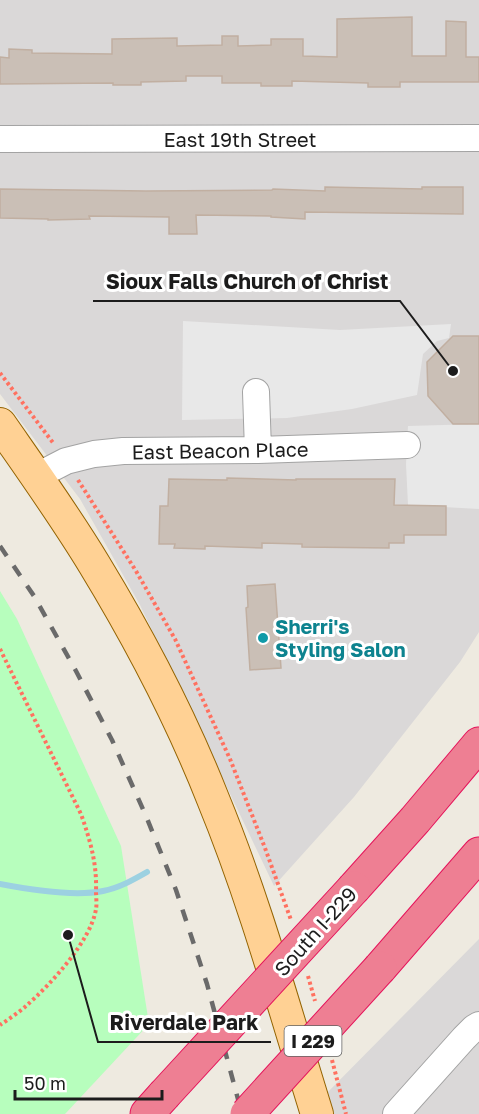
<svg xmlns="http://www.w3.org/2000/svg" width="479" height="1114" viewBox="0 0 479 1114" font-family="'Golos Text',sans-serif">
<rect width="100%" height="100%" fill="#eeeae0"/>
<path fill="#dad8d8" d="M0,0H479V632L460,662L354,797L274,886L140,605L80,499L0,394Z
M479,939V1114H322L318,1102Z"/>
<path fill="#b7febd" d="M0,591L17,619L121,846L149,1024L65,1114H0Z"/>
<path fill="#e8e8e8" d="M183,321L340,330L451,324L449,338L437,341L423,354L417,395L352,409L287,418L182,420Z
M479,424V509L408,505L406,464L408,426Z"/>
<g fill="none" stroke-linecap="round" stroke-linejoin="round">
<path stroke="#9cd1e1" stroke-width="6" d="M0,884C31,890 73,897 103,891C119,888 133,880 147,872"/>
</g>
<path fill="#cabfb6" stroke="#c1afa1" stroke-width="1.5" d="M412,17V56H446V21L466,22V57H479V82H400V87H368V83L292,81V86H261V83H222V76H186V81L141,82V85H113V83L0,84V57L9,58V49L32,50V53L112,54V39L177,38V46L222,45V36H238V46L271,45V39H303V56L337,57V19Z
M325,187L422,189V187H463V214L305,212V219L271,217V216L196,215L197,234H169V217L89,216L90,219L48,220V219L0,218V189L146,191L272,190L273,189L325,191Z
M453,336H479V424H453L428,396L427,362Z
M227,478L296,480V479H395L394,505L446,506V535H404V543H389V548L302,547V544L262,543V548L205,546V549L174,548L175,544H159L160,506H168L169,479L227,480Z
M275,584L281,668L250,670L246,608L248,607L247,586Z"/>
<g fill="none" stroke-linecap="round" stroke-linejoin="round">
<g stroke="#a3a3a3" stroke-width="28">
<path id="minor" d="M0,139L479,138
M256,392L258,450
M37,476L66,461L94,454L123,451L258,450L407,445
M396,1114L464,1038L474,1028L479,1025"/>
</g>
<g stroke="#936300" stroke-width="34">
<path id="major" d="M0,424C32,470 65,516 94,564C139,638 181,718 213,799C255,901 284,1008 317,1114"/>
</g>
<g stroke="#e5145b" stroke-width="35">
<path id="highway" d="M354,888L415,820L479,744
M380,968L479,854
M147,1114L164,1095"/>
</g>
<path stroke="#ff7160" stroke-width="4" stroke-dasharray="3 3" stroke-linecap="butt" d="M0,373L54,444
M78,480L136,571L175,639L230,759L265,848L291,920
M0,649L81,814C90,840 97,863 96,891C96,897 97,904 96,909C91,941 50,985 26,1006C18,1013 9,1019 0,1025
M308,976L315,1001
M332,1060L346,1114"/>
<use href="#minor" stroke="#fff" stroke-width="26"/>
<use href="#major" stroke="#ffd194" stroke-width="32"/>
<use href="#highway" stroke="#ee7f93" stroke-width="33"/>
<path stroke="#6a6a6a" stroke-width="4.5" stroke-dasharray="12 12" stroke-linecap="butt" d="M0,546L34,596L76,671L112,740L146,816L176,890L207,984L242,1114"/>
<g stroke="#e5145b" stroke-width="35" stroke-linecap="butt">
<path id="highway-bridge" d="M164,1095L354,888
M247,1114L380,968"/>
</g>
<use href="#highway-bridge" stroke="#ee7f93" stroke-width="33"/>
</g>
<circle fill="#0f9aa8" stroke="#fff" stroke-width="2" cx="263" cy="638" r="6"/>
<g text-anchor="middle" dominant-baseline="central" stroke-width="6" stroke-linejoin="round" paint-order="stroke">
<rect fill="#fff" stroke="#606060" stroke-width="1.5" x="284.5" y="1026" width="57" height="30" rx="4.5"/>
<g font-size="18" font-weight="bold" fill="#1c1c1c">
<text x="313" y="1041">I 229</text>
</g>
<g font-size="20" fill="#1c1c1c" stroke="#fff">
<text x="240" y="139">East 19th Street</text>
<text transform="translate(220 450) rotate(-1)">East Beacon Place</text>
<text transform="translate(315 931) rotate(-48)">South I-229</text>
</g>
<g font-size="20" font-weight="bold" fill="#0d838f" stroke="#fff" text-anchor="start">
<text x="275" y="626">Sherri's<tspan x="275" dy="23">Styling Salon</tspan></text>
</g>
</g>
<path fill="none" stroke="#1c1c1c" stroke-width="2" d="M453 371L400 301H93M68 935L98 1042H271"/>
<g fill="#1c1c1c" stroke="#fff" stroke-width="2">
<circle cx="453" cy="371" r="6"/>
<circle cx="68" cy="935" r="6"/>
</g>
<g font-size="21" text-anchor="middle" font-weight="bold" fill="#1c1c1c" stroke="#fff" stroke-width="6" stroke-linejoin="round" paint-order="stroke">
<text x="247" y="289">Sioux Falls Church of Christ</text>
<text x="184" y="1030">Riverdale Park</text>
</g>
<path d="M15 1090v9h147v-9" fill="none" stroke="#1c1c1c" stroke-width="3"/>
<text x="24" y="1090" font-size="18" fill="#1c1c1c" stroke="#ffffff" stroke-width="4.5" paint-order="stroke">50 m</text>
</svg>
